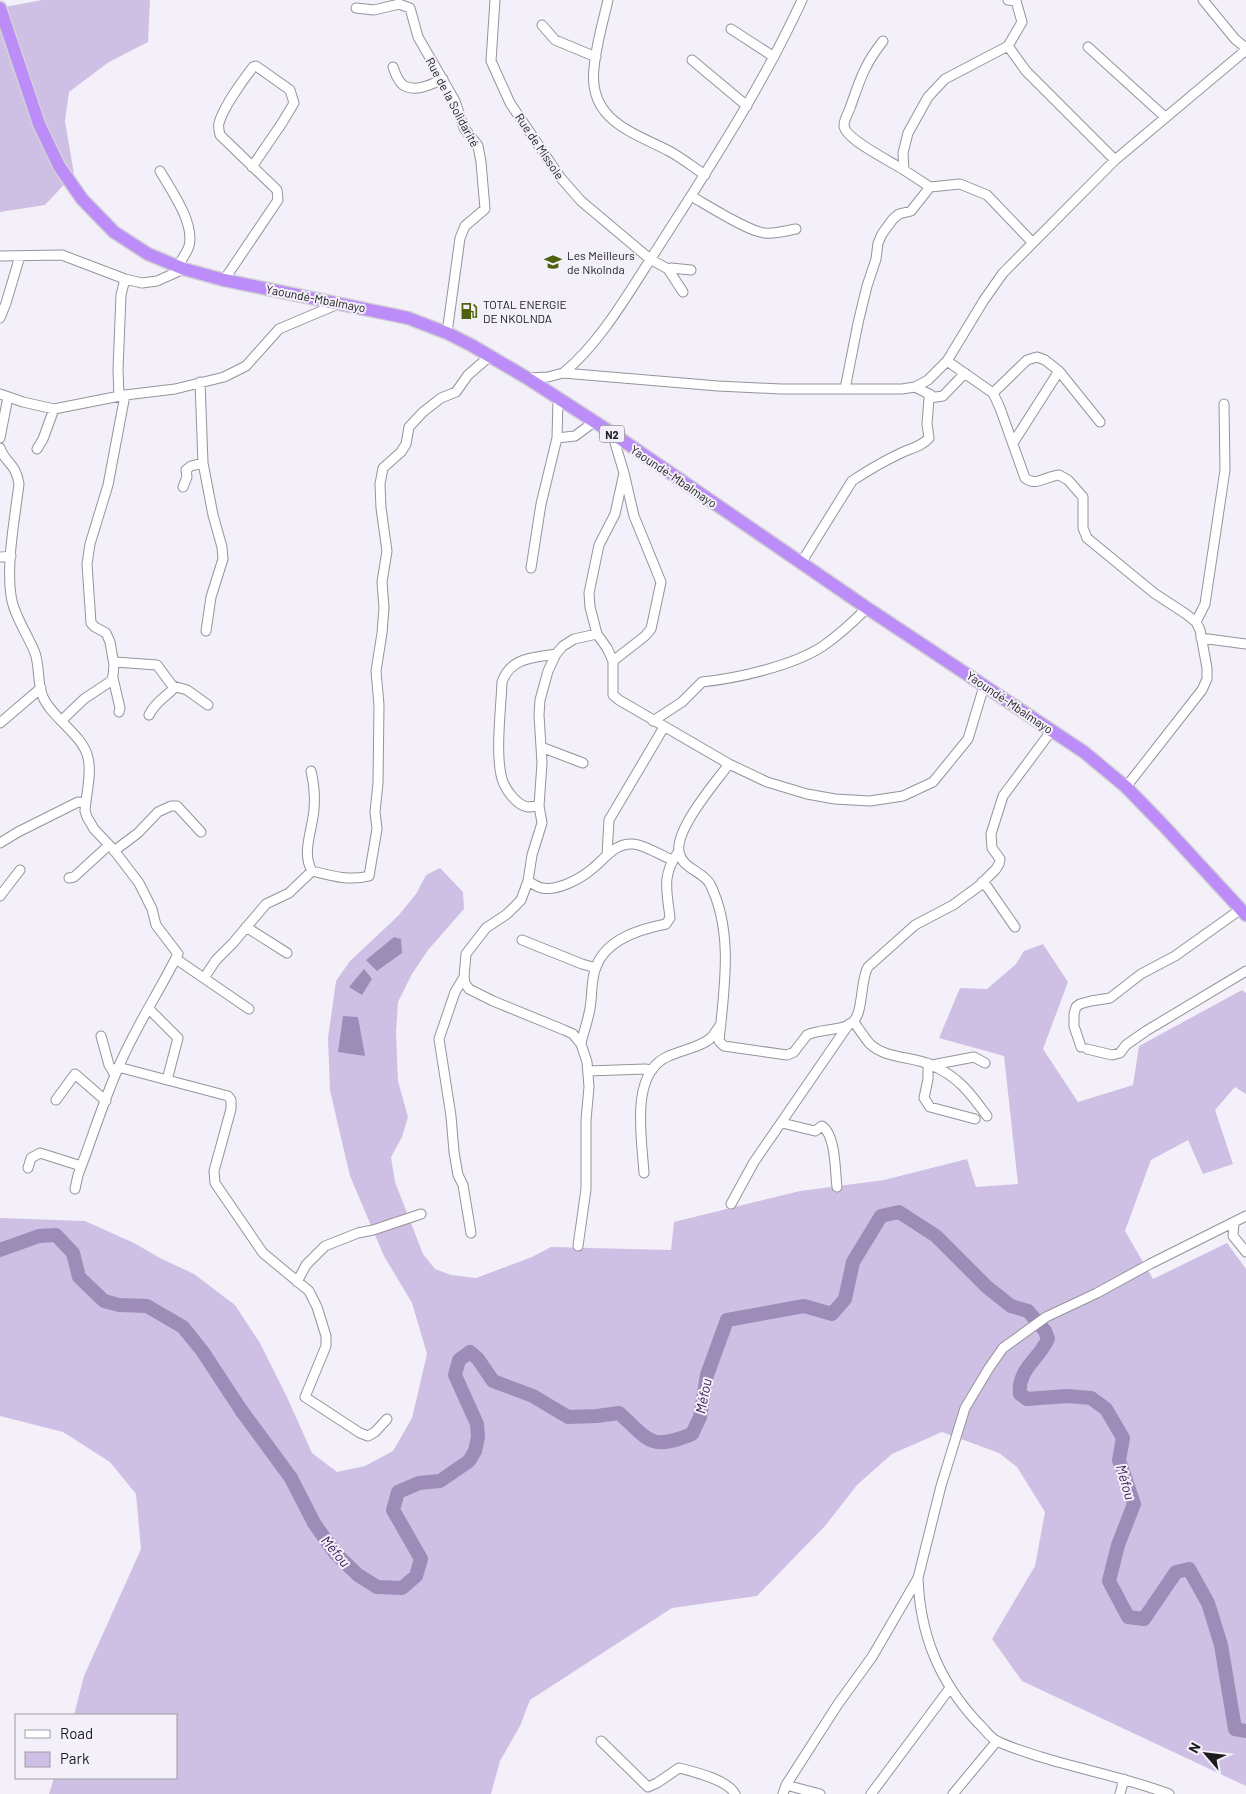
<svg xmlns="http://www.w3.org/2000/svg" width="1246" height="1794" viewBox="0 0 1246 1794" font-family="Barlow,sans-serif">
<rect width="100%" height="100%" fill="#f4f0fa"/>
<path fill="#cec0e5" d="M42,0H150L148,42L109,62L69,92L65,121L74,174L45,205L0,212V8Z
M440,868L463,892L464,909L428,950L412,974L398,1002L396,1033L398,1081L408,1117L402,1137L391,1157L395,1182L423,1254L435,1269L451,1275L476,1278L532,1257L551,1247L671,1250L674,1222L800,1191L884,1180L967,1159L976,1187L1018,1184L1004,1056L939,1038L960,988L987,989L1016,964L1024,951L1043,944L1068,982L1043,1049L1078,1102L1133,1085L1139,1046L1242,990L1246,993V1094L1235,1087L1215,1110L1233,1164L1203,1174L1188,1140L1151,1160L1125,1231L1153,1279L1227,1243L1246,1269V1786L1022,1681L992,1639L1035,1566L1045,1512L1017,1467L999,1453L942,1432L892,1454L857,1485L825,1526L757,1596L672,1608L530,1700L520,1726L500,1761L491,1794H49L54,1778H176V1715H74L84,1676L141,1549L136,1494L110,1462L63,1432L0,1416V1218L85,1221L134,1243L160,1258L194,1274L235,1305L260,1343L286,1395L312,1453L337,1472L365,1466L393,1451L412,1418L427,1354L412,1303L384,1256L350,1176L338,1125L330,1090L328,1038L336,981L350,961L398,916L416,894L426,875Z"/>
<path fill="#9d8bb8" d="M394,937L401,939L402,953L377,971L366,960Z
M364,969L372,979L362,995L349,987Z
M343,1016L358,1017L365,1056L338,1052Z"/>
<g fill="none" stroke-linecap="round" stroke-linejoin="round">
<path stroke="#9d8bb8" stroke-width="14" d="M0,1250L39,1236L56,1235L73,1253L79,1277L104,1301L119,1305L147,1306L183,1327L203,1352L241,1410L291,1478L314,1523L335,1553L358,1575L377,1587L402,1588L416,1576L421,1559L393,1510L398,1492L419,1483L440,1481L469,1461L475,1451L478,1437L477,1424L455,1375L459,1360L470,1352L478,1359L493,1381L533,1396L568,1417L597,1416L619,1413C650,1441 650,1451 692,1434L700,1417L707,1375L727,1320L804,1306L832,1314L845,1299L853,1262L881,1216L899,1212L936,1236L987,1287L1011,1306L1028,1311L1045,1331L1048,1339C1039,1359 1017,1370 1020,1394L1027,1399L1067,1396L1091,1398L1106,1409L1123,1438L1119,1460L1134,1504L1118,1545L1109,1581L1128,1617L1144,1619L1176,1572L1189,1569L1208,1603L1221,1645L1235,1729L1246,1731"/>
<g stroke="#96939b" stroke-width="11">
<path id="minor" d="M495,0L491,61L510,103L560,177L581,201L650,259L668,269L683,292
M608,0C603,22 596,45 594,68C588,120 632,132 669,151C682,158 693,167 705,175
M1008,0L1016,1L1022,22L1008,46L1026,71L1115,160
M1203,0L1235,39L1246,48
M356,8L374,10L399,4L410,8L418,37L455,101L464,128L478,146L481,162L485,209L465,226L460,238L447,333
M542,25L555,40L596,57
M731,29L774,57
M883,41C864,65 860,80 850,108C848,114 844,119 844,126C846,140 892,162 904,170
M1008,46L945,79L928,97L908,133L903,153L904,170L930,187L960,184L987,195L1033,243
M1088,47L1165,117
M692,60L747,106
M393,67C395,73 398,81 403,85C415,93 432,84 443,79
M160,171C171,190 195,223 189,246C187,253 181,260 178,266
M691,196C707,205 749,232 765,233C775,234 785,231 796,229
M0,256L62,255L125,279L142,283L157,281L184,269
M668,269L671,268L691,270
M224,280L278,200L277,190L220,135C219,131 218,127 219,123C223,108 243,80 253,67L256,66L290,90L294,103L282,123L252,167
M0,318L6,303L20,256
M947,361L993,393L1000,408L1025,478C1036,487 1046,476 1059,475L1068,480L1083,497V528L1087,538L1154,593L1186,614L1196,622L1200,630L1207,668V679L1202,690L1126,787
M563,373C601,343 632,287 659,246C710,166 762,87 802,0
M527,378L548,377L563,373L718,386L781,389H902L915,387L928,380L947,361L984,300L1003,273L1115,160L1246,50
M845,389L858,323L867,286L876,259L878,243L882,234L893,219L899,214L911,211L930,187
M993,393L1027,360L1037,357L1045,360L1059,371L1100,422
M0,394L23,402L54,409L125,395L175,389L224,377L246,366L279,329L338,304
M119,396L118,370L121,295L125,279
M929,398L943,396L965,373
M612,433L624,473L615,514L599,545L589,593L590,607L597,634L607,648L613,661V695L619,700L729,764L767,782L807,794L835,799L870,801L903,796L933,782L968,739L984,686
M0,438L8,397
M557,438L575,436L594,422
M1013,443L1059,371
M0,448C5,463 16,463 19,484C15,517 5,569 12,601C16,619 28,635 35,653C40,667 37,684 43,697C52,718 84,736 88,758C92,774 86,794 85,811L87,817L94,829L113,849L139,883L152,909L156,925L178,954C159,992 135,1028 119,1066C103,1102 92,1139 78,1175L75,1189
M37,449L43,439L54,409
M203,463L213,515L222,547L223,559L211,597L206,631
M183,487L187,477L186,470L191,466L203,463L200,382
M0,557L11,556
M801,563L852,481C867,471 884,461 901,453C911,448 921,447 929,438L927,424L929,398L931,395L915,387
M531,568L541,504L557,438L558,399
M1196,622L1205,604L1225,470L1224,404
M1201,638L1246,644
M613,661L645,636L651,629L661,582L634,516L624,473
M114,665L110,642L106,633L95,627L91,623L87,564L90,544L108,485L125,395
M113,678L120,708L119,712
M173,686L187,690L208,705
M61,721L84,699L111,681C115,675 112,668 115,662L157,665L174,688C165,698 156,701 149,715
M653,721L682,702L702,682C738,678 793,666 823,646C839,635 853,622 867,608
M0,723L41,688
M541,747L583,763
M729,764C715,783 675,829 679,852C682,869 703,871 710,884C734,932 724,990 719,1041L724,1046L787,1055L794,1052L807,1035C820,1029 836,1031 849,1025C865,1017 859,982 868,967L915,925L953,905L979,886L996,869L999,864L1000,859L992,848L991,834L1003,796L1052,730
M311,771C314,783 315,797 314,809C313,828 301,853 312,871
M539,806C536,806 531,807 528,807C516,805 505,789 502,779C495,754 501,709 502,682C511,657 533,658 556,654
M0,843L18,832L78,802L86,803
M114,851L138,833L158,812L171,806H177L201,832
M607,855L609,820L664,727
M69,878L74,877L109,845
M528,881C533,884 537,887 542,888C558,891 580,879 592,869C605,859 614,843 633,844C642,844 663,856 672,860
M982,882L988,888L1015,927
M0,896L20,870
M246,927L287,953
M522,940L582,964L596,968
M176,959L249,1009
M464,977L455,992L439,1039L451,1116L454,1152L458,1175L463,1185L471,1233
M204,978L216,960L233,943L266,904L289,893L312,871C332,876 349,881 369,876L377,829L375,812L378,783L379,705L376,671L382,633L384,608L382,582L387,551L381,508L380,484L383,468L401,452L406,444L409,427L423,412L441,398L456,392L468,375L490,356
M149,1009L178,1038L167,1080
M854,1022C859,1029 864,1037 870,1044C886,1059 912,1056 931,1065C958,1076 971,1094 987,1116
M101,1036L109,1065L115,1075
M581,1044C583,1033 587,1024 589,1013C593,999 590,982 596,967C606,939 640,929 666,924L670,918C667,891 661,875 679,851
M1081,1047L1074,1026V1014L1076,1007L1080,1004L1091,1001L1110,998L1141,974L1175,956L1241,909
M1087,1049L1112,1055L1120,1053L1126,1045L1146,1031L1246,971
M928,1063V1079L924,1098L930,1107L975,1119
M932,1065L974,1057L985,1063
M118,1067L228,1096L231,1100V1109L214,1171L215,1183L263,1253L309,1291L317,1307L326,1336V1346L305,1397L360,1433L368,1436L375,1432L387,1419
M588,1071L645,1069L652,1070
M56,1100L75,1074L106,1101
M782,1123L815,1131L822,1126C836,1135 835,1172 837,1187
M28,1168L31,1158L40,1153L81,1166
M644,1173C642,1139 629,1072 669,1056C682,1050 702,1047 712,1037C715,1033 718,1028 721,1024
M731,1204L754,1162L849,1024
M1234,1222L1233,1236L1246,1252
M578,1246L586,1189V1120L589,1087L587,1062L581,1044L573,1034L564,1030L493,1001L469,989L465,983L464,977L466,954L486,928L507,914L521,900L528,881L532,855L542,823L539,806L542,763L539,715L540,700L548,671L556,654L563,646L574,639L597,634
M297,1282L306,1265L325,1246L358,1233L373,1230L421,1214
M918,1578C920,1635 939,1681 978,1723C984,1728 990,1738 997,1741C1011,1748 1026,1752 1041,1757C1083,1770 1127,1778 1169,1794
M601,1741L648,1787L657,1783L679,1768C695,1772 728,1780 735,1794
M786,1785L820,1794
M783,1794L786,1785L838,1704L872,1657L918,1578L941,1486L965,1408L989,1368L1003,1348L1046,1317L1097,1293L1150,1264L1246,1216
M871,1794L950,1688
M953,1794L997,1741
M1120,1794L1124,1779"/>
</g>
<g stroke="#d2d1d2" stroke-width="15">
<path id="highway" d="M0,8L39,124L59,166L82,199L114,232L148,254L184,269L224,280L408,318L447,333L471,345L527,378L612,433L867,608L1084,752L1126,787L1163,825L1246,915"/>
</g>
<use href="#minor" stroke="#fff" stroke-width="9"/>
<use href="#highway" stroke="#bc8df9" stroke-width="12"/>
</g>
<defs>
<g id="school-bare" transform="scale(1.35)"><path d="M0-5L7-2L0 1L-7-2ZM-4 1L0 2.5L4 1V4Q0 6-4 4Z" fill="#4e620b" stroke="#f4f0fa" stroke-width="2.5" paint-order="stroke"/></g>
<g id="fuel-bare" transform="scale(1.35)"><path d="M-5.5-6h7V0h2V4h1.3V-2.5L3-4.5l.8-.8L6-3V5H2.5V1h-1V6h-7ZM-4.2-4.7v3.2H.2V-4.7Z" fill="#4e620b" stroke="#f4f0fa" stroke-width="2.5" paint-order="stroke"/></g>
</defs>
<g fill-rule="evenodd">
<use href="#school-bare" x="553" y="262"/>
<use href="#fuel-bare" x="469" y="311"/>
</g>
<g text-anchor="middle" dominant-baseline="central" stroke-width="4" stroke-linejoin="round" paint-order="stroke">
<rect fill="#f4f0fa" stroke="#5d5b60" stroke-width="1" x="599.5" y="425.5" width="25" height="17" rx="4"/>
<g font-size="11" font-weight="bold" fill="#1c1b1e">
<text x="612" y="434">N2</text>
</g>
<g font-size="12" fill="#1c1b1e" stroke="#f4f0fa">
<text transform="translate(453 102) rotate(62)">Rue de la Solidarité</text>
<text transform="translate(540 146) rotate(56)">Rue de Missole</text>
<text transform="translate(316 298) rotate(11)">Yaoundé-Mbalmayo</text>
<text transform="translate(674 476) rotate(34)">Yaoundé-Mbalmayo</text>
<text transform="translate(1010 702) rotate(34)">Yaoundé-Mbalmayo</text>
</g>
<g font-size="12" fill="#1c1b1e" stroke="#f4f0fa" text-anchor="start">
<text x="567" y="255">Les Meilleurs<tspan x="567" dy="14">de Nkolnda</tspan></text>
<text x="483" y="304">TOTAL ENERGIE<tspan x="483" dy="14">DE NKOLNDA</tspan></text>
</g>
<g font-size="14" font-style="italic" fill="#351a52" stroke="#f4f0fa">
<text transform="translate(703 1396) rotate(-79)">Méfou</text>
<text transform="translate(1126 1482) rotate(74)">Méfou</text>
<text transform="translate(336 1551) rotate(50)">Méfou</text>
</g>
</g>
<rect x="15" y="1714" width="162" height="65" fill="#f4f0fa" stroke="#9e9ba2"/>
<rect x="25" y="1730" width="25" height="8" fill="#ffffff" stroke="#9e9ba2"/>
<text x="60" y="1739" font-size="15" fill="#1c1b1e">Road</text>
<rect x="25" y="1752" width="25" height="15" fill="#cec0e5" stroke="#9e9ba2"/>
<text x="60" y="1764" font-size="15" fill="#1c1b1e">Park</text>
<g transform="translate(1206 1754) rotate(298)" stroke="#f4f0fa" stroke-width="4" paint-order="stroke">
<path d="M0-4L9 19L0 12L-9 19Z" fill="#1c1b1e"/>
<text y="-8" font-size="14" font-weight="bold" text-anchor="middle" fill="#1c1b1e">N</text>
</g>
</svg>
